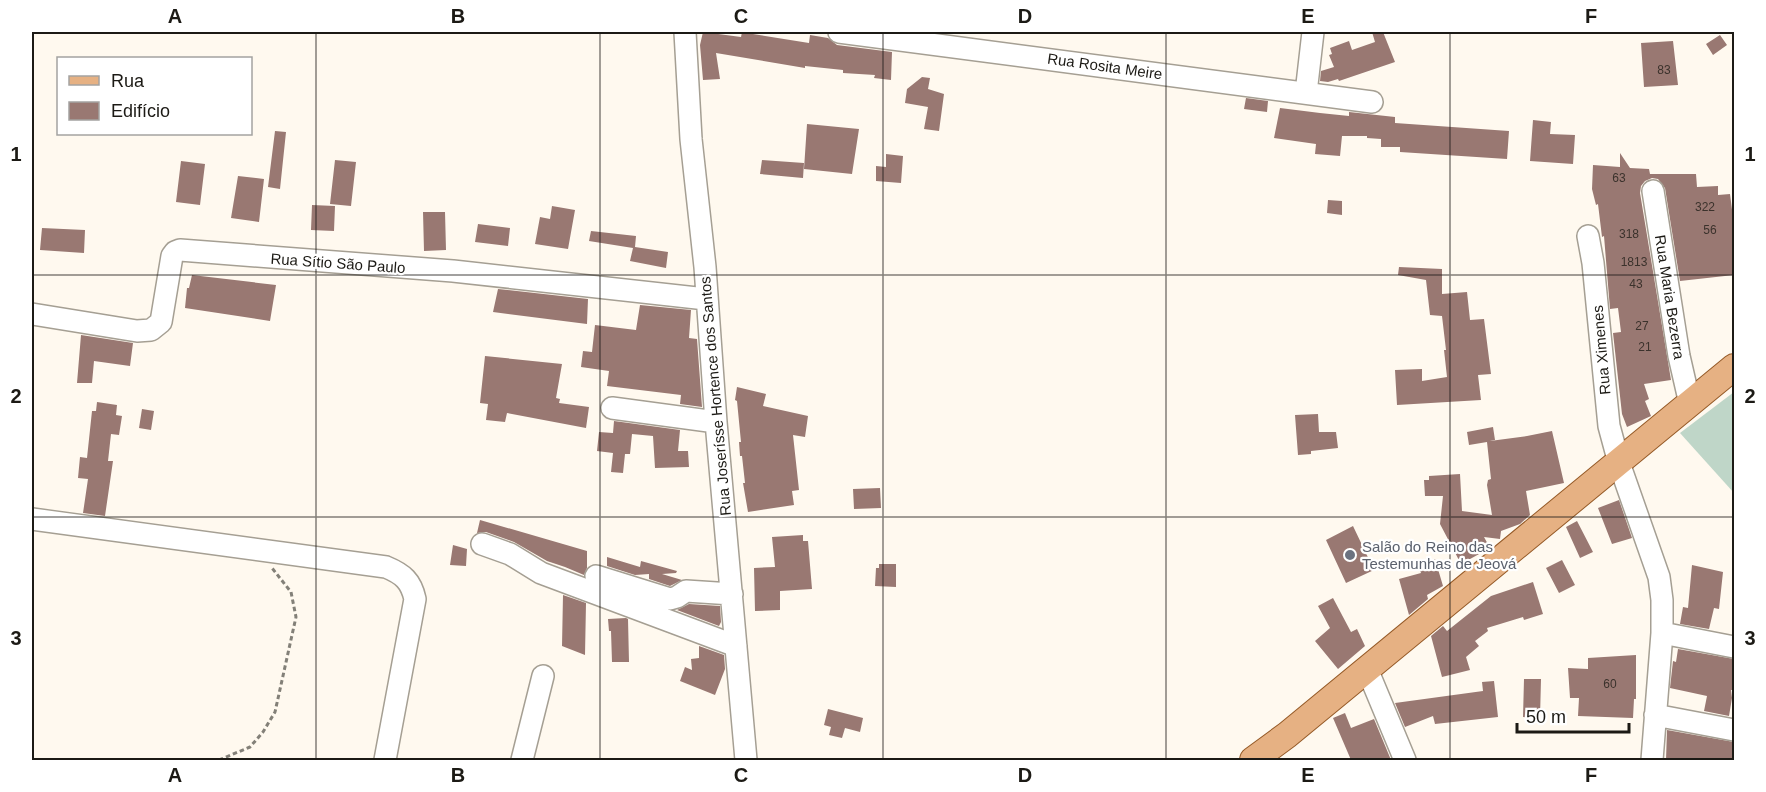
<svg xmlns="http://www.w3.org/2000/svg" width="1766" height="792" viewBox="0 0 1766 792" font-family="Arial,sans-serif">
<rect width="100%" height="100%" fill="#fff9ef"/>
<path fill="#bfd6c8" d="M1734,392V493L1680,433Z"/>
<path fill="#997872" d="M703,32L741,37L742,32H754L753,34L809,43L810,35L828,38L837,45L892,52L891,80L874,78L875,75L843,73V70L805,66V68L716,53L720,79L703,80L700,45Z
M1372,32H1383L1395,62L1339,81L1338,79L1328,82L1320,81L1321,71L1334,67L1329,55L1332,54L1330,48L1349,41L1352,50L1375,42Z
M1720,35L1727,45L1713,55L1706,44Z
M1673,41L1678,85L1644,87L1641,43Z
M922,77L930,78L928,89L944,94L939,131L924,129L928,107L905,103L907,89Z
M1246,98L1268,101L1267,112L1244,109Z
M1280,108L1320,113L1349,116V112L1395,117V123L1509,131L1507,159L1400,152V147H1381V139L1367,138V136H1342L1340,156L1315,154L1316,144L1274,138Z
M1533,120L1551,122L1550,134L1575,135L1573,164L1530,161Z
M807,124L859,129L852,174L804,169Z
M275,131L286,132L280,189L268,187Z
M1620,153L1630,168L1649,169L1650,174H1696L1697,187L1718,186V195L1730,194L1734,225V275L1680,281L1665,188L1658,179L1652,178L1645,181L1641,186L1640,193L1671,380L1644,384L1649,399L1645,401L1651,416L1627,427L1622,414L1613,333L1621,332L1618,308L1610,309L1604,236L1602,237L1598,204L1596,205L1592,189L1593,165L1620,167Z
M886,154L903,156L901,183L876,181V166L886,167Z
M335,160L356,162L351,206L330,204Z
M762,160L804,163L803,178L760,174Z
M181,161L205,164L200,205L176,202Z
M238,176L264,179L259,222L231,218Z
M1328,200L1342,201V215L1327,213Z
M312,205L335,206L334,231L311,230Z
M552,206L575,210L568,249L535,244L540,217L550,219Z
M423,212H445L446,250L424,251Z
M478,224L510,228L508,246L475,242Z
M42,228L85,230L84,253L40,250Z
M591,231L636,236L635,247L668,252L666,268L630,261L633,248L589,241Z
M1399,267L1442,269V294L1467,292L1470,320L1484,319L1491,374L1478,375L1481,400L1397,405L1395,370L1422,369V381L1447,377L1444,350H1446L1442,316L1430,315L1426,280L1398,275Z
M192,275L276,285L270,321L185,308L187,288H189Z
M498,289L588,299L587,324L493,312Z
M640,305L691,310L689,338L697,339L702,407L680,404L681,395L607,386L609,371L581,367L583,351L592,352L595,325L636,330Z
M81,335L133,343L130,366L94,361L92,383H77Z
M485,356L562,364L556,398L560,399L559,403L589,407L586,428L507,413L505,422L486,420L488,404L480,403Z
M737,387L766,394L763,406L808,416L805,437L793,435L799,490L792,491L794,505L748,512L743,483H745L742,456H740L739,442H741L737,401L735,400Z
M97,402L117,405L116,415L122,416L119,435L111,434L108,461H113L105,516L83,513L88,479L78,478L80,457L87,458L92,411H96Z
M142,409L154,411L151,430L139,428Z
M1318,414L1319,432H1336L1338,448L1311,451V454L1298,455L1295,415Z
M614,421L680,430L678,451H688L689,467L655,468L653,436L632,434L630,454H625L623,473L611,472L613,453L597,451L599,432L613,433Z
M1493,427L1495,440L1490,441L1527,436L1552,431L1564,483L1526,491L1530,515L1520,524L1501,531L1500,539L1484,537L1490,548L1461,564L1440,524L1443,496H1425L1424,480H1429V476L1460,474L1462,511L1492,515L1487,485L1488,480L1491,479L1487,442L1469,445L1467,432Z
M880,488L881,508L854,509L853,489Z
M1619,500L1632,538L1612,544L1598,508Z
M480,520L587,551V568L584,575L565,567L547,561L514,542L486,532L477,533Z
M1577,521L1593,552L1580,558L1566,527Z
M1353,526L1374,570L1346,583L1326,540Z
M803,535V541H808L812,589L780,591V610L755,611L754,568L775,567L772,537Z
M453,545L467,549L466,566L450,565Z
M607,557L640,567L641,561L677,571L676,573L662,574L682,580L670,586L649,579V574L635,575L607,566Z
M1435,559L1443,586L1427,595L1428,599L1409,615L1399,579L1421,573L1418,565Z
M1562,560L1575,585L1559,593L1546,568Z
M879,564H896V587L875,586L876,568H879Z
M1692,565L1723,572L1719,609L1714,608L1709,629L1680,624L1683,607L1688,608Z
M1533,582L1543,614L1524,620L1523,617L1487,628L1488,631L1475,641L1479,646L1466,657L1470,670L1442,677L1431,636L1443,626L1447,631L1491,596Z
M563,595L586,603L585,655L562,646Z
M1333,598L1351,632L1357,629L1365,646L1338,669L1315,641L1330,628L1318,606Z
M689,604L720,606L721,622L719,626L677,610Z
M626,618L628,619L629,662H612L611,631H609L608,619Z
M699,646L724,655L725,669L715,695L680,681L685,667L692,670L691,659L699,658Z
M1678,649L1734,659V690H1731L1732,698L1729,716L1704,711L1707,696L1670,688L1673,661L1676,662Z
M1636,655V699H1634L1633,718L1578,716L1579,698H1570L1568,668L1588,669V658Z
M1524,679H1541L1540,718L1523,717Z
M1494,681L1498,717L1435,724L1433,716L1405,727L1395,703L1483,691L1482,682Z
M828,709L863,718L860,732L845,728L842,738L829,735L831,727L824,725Z
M1345,713L1351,728L1374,719L1391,760H1351L1333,718Z
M1667,730L1734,742V760H1666Z"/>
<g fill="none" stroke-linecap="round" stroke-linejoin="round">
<g stroke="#a59f93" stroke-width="24">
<path id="minor" d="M685,32L691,139L705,267L716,422L746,760
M839,32L1372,102
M1306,93L1313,32
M1653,191L1679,356L1690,404
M1588,236L1593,263L1609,426L1619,463L1659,577L1662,600V633L1652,760
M32,314L137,331L151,330L161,322L172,256L175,252L180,250L453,271L706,299
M612,408L716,422
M32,519L386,567C403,574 411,581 415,599L385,760
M482,544L510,554L541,573L736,646
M596,576L670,599L677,597L686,591L732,594
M1662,633L1734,647
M1367,669L1405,760
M1655,715L1734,730
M522,760L543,676"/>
</g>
<g stroke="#955a27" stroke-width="28">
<path id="major" d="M1253,760L1287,735L1734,367"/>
</g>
<path stroke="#838078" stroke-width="3" stroke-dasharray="4.5 3" stroke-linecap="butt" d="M219,760L250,747L263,732L275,712L296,617L291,592L272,568"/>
<use href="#minor" stroke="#fff" stroke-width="21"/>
<use href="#major" stroke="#e6b183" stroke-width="26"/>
</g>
<path fill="none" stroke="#1c1a15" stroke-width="1.5" stroke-opacity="0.55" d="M316,32V760M600,32V760M883,32V760M1166,32V760M1450,32V760M32,275H1734M32,517H1734"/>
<circle fill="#6b7280" stroke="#fff" stroke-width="2" cx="1350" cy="555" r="6"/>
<g text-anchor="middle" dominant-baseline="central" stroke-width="4.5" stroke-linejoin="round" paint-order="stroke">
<g font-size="12" fill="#3b322c">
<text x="1664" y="70">83</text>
<text x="1619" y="178">63</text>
<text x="1705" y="207">322</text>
<text x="1710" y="230">56</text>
<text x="1629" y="234">318</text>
<text x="1634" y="262">1813</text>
<text x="1636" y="284">43</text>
<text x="1642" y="326">27</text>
<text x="1645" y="347">21</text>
<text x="1610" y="684">60</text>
</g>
<g font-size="15" fill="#1c1a15" stroke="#fff">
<text transform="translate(1105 66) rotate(8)">Rua Rosita Meire</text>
<text transform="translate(338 263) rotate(4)">Rua Sítio São Paulo</text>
<text transform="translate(1670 297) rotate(81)">Rua Maria Bezerra</text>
<text transform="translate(1601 350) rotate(-95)">Rua Ximenes</text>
<text transform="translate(715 396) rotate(-95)">Rua Joserísse Hortence dos Santos</text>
</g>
<g font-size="15" fill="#5b616d" stroke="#fff" text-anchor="start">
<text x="1362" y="546">Salão do Reino das<tspan x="1362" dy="17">Testemunhas de Jeová</tspan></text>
</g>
</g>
<rect width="1766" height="792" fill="none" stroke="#ffffff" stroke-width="66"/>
<rect x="57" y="57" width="195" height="78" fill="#ffffff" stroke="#a4a3a1" stroke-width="1.5"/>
<rect x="69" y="76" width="30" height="9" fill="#e6b183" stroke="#a4a3a1" stroke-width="1.5"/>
<text x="111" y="87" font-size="18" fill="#1c1a15">Rua</text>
<rect x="69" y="102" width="30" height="18" fill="#997872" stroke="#a4a3a1" stroke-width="1.5"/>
<text x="111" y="117" font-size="18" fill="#1c1a15">Edifício</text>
<path d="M1517 723v9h112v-9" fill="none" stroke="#1c1a15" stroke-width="3"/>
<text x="1526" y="723" font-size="18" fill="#1c1a15" stroke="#ffffff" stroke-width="4.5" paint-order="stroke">50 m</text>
<rect x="33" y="33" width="1700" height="726" fill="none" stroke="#1c1a15" stroke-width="2"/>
<g font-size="20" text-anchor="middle" font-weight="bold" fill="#1c1a15">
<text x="175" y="23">A</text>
<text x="458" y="23">B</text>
<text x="741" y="23">C</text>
<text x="1025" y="23">D</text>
<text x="1308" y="23">E</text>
<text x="1591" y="23">F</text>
<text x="16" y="161">1</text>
<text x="1750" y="161">1</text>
<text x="16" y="403">2</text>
<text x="1750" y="403">2</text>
<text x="16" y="645">3</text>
<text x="1750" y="645">3</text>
<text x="175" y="782">A</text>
<text x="458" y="782">B</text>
<text x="741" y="782">C</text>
<text x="1025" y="782">D</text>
<text x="1308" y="782">E</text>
<text x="1591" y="782">F</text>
</g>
</svg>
